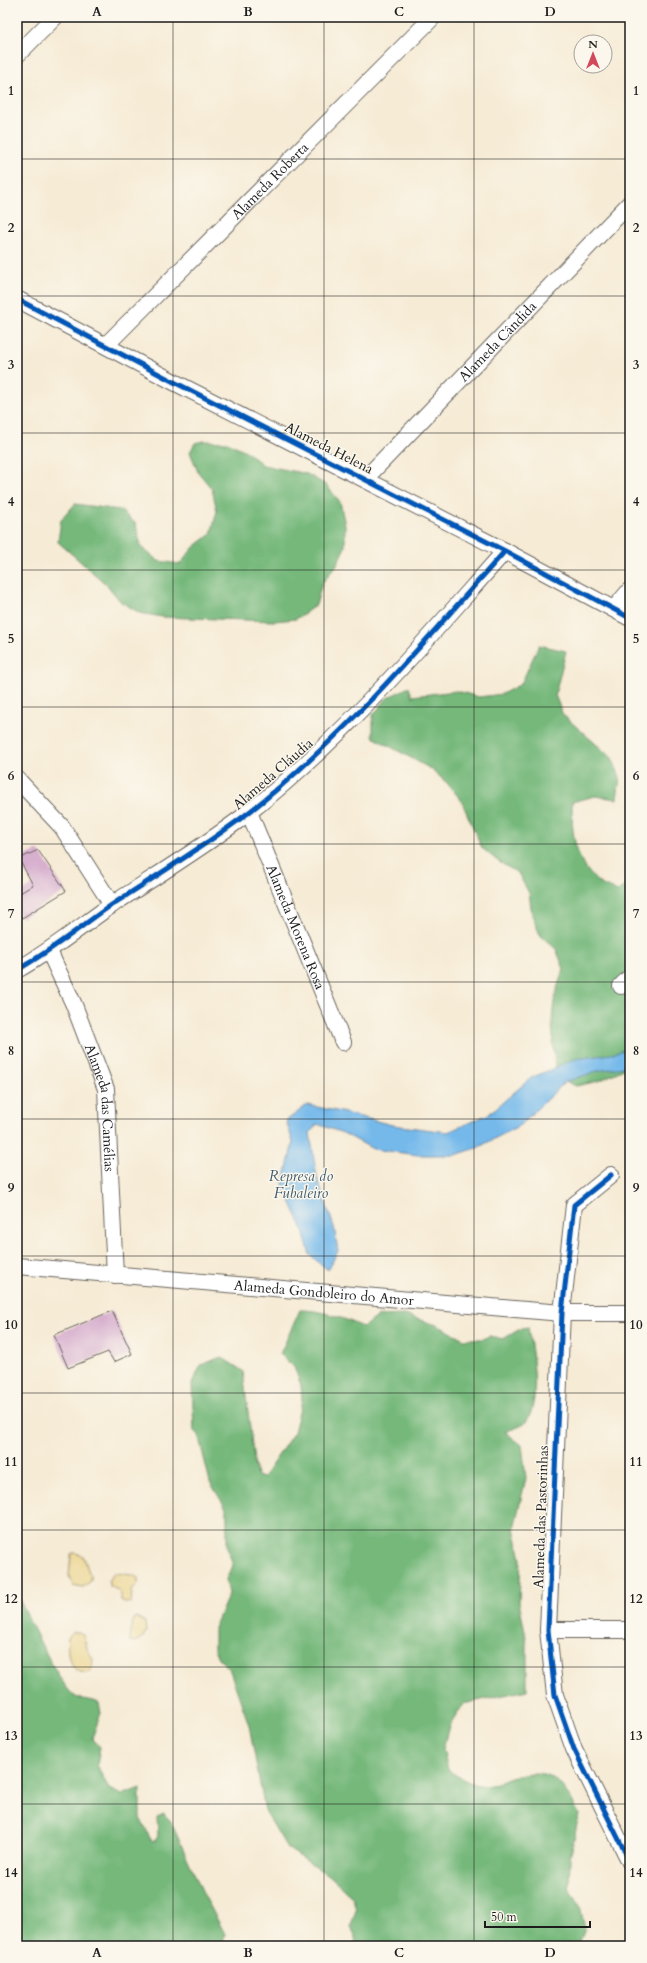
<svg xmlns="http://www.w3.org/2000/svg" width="647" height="1963" viewBox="0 0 647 1963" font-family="Cardo,serif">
<rect width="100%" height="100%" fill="#fbf7ec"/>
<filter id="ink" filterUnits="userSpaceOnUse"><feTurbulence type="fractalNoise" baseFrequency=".025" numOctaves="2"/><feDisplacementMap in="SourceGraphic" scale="8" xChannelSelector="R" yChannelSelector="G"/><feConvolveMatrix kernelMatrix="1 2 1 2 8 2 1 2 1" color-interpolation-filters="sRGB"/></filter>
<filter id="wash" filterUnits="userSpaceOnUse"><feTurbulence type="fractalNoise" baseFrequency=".012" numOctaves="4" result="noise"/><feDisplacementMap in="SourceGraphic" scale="16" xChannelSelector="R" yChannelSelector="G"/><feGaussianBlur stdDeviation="0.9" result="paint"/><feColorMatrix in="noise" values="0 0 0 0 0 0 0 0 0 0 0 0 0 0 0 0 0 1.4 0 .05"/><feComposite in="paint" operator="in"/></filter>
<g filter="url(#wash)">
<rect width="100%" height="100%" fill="#f6ebd5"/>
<path fill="#75b87a" stroke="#486a4b" d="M204,441L227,442L246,451L263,465L307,474L326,485L340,502L345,525V547L336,566L322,583L316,605L296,619L274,621L162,617L140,613L121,602L107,585L58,542L61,520L75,504L120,510L136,524L141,547L158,561L180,564L194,547L211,534L217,511L212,489L198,472L190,452L195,443Z
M539,645L566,651L555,695L563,715L612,758L620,777L617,799L595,796L572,802C572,833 573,859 598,882C603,886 612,889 618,891L630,882V1066L599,1081L576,1086L557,1077C552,1036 547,1008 564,969L556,949L540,935L532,915L529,893L518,873L499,862L482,848L461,800L447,783L431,769L373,737V715L387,698L409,687L412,696L457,691L479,697L502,694L521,684Z
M300,1310C322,1310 344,1318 363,1327L379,1316L404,1315L437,1325L464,1339H482L490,1336L503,1339L522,1328L528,1327C532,1351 542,1404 525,1423C521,1427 511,1429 505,1432L522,1445L526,1478L514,1528L521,1559L519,1601L527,1643V1690L463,1704L449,1726L443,1748L448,1770C460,1778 476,1788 491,1785C498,1783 504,1779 511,1777C552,1765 561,1781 579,1814L570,1859L569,1887L580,1906L585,1929L578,1946H356L355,1937L351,1926L356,1910L353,1898L328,1875L287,1848L265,1811L249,1725L229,1668L218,1658L214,1649V1628L229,1594L226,1579L233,1566L227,1547V1510L210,1482L198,1434L194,1430L192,1384L201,1365L221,1357L243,1371L255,1469L258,1476L263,1478L294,1432L302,1401L301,1385L294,1367L280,1354Z
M17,1595C27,1614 60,1688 76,1697C82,1700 91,1699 99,1703L101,1713L92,1738L100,1747L97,1765L109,1789L122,1795L140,1788V1818L151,1840L155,1841L158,1836L157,1817L164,1814L170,1820L204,1895L225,1934L222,1946H17Z"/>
<path fill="#eeda9e" stroke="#857b5d" d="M73,1553C89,1554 84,1567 91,1575V1581L83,1587L73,1585L69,1576L71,1554Z
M114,1573L133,1575L138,1578V1583L132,1591L131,1602L126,1603L121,1600L119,1591L110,1586L108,1581Z
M136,1617L145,1622L146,1632L143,1637L135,1642L130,1641C129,1635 131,1622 136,1617Z
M73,1632H79L83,1635L86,1646L93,1660L91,1670L87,1673C67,1672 67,1652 68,1636Z"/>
<path fill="#75b9eb" stroke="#486a84" d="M630,1048V1066L597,1071L565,1082L520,1125L477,1148L455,1155H418L373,1149L343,1133L317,1124L310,1133L317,1178L334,1227L338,1251L328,1270L310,1255L301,1225L283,1186L293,1142L286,1121L307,1105L341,1112L392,1125L448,1132L489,1114L531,1078L575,1059L611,1054Z"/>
<g id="blocks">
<path fill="#d7afcf" d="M38,850L66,891L22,918L17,910V895L33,885L19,859Z
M112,1311L132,1354L114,1362L108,1352L68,1368L54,1335Z"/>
</g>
</g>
<g filter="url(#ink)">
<use href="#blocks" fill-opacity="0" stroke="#68645d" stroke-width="1"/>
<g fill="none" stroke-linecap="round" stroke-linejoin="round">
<g stroke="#68645d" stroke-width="18">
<g id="minor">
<path d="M17,55L55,17"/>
<path d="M17,299L174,382L505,551L630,618"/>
<path id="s1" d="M106,345L433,17"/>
<path id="s2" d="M365,479L630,203"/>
<path d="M614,609L630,590"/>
<path d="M17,779L62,827L112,905"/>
<path id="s3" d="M249,812L343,1042"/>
<path id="s4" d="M49,951L74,1005L106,1089L115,1275"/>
<path d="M17,970C51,951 81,926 113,904C159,874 205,846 248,813C345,737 424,642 505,551"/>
<path d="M621,986L630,977"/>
<path d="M611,1175L574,1205L562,1313L548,1630L555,1695L574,1749L630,1862"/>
<path id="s5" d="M17,1266L562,1313H630"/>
<path d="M548,1630H630"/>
</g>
</g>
<use href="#minor" stroke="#fff" stroke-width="16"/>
<g stroke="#fbf7ec" stroke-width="8">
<path id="cycleway" d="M17,299L174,382L505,551L630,618
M17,970C51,951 81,926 113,904C159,874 205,846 248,813C345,737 424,642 505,551
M611,1175L574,1205L562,1313L548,1630L555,1695L574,1749L630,1862"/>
</g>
<use href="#cycleway" stroke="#0057b8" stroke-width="5"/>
</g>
</g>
<path fill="none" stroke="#1c1c1c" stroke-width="1" stroke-opacity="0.55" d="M173,17V1946M324,17V1946M474,17V1946M17,159H630M17,296H630M17,433H630M17,570H630M17,707H630M17,844H630M17,982H630M17,1119H630M17,1256H630M17,1393H630M17,1530H630M17,1667H630M17,1804H630"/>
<g text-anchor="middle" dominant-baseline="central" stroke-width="3" stroke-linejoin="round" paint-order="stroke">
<g font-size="14" fill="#1c1c1c" stroke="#fbf7ec">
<text stroke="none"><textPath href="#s1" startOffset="232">Alameda Roberta</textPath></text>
<text stroke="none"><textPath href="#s2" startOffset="191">Alameda Cândida</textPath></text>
<text transform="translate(329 448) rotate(27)">Alameda Helena</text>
<text transform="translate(273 774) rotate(-41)">Alameda Cláudia</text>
<text stroke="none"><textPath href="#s3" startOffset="124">Alameda Morena Rosa</textPath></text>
<text stroke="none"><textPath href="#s4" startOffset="167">Alameda das Camélias</textPath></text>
<text stroke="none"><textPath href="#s5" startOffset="308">Alameda Gondoleiro do Amor</textPath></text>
<text transform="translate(541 1517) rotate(-88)">Alameda das Pastorinhas</text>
</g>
<g font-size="15" font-style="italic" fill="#405b6f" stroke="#fbf7ec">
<text x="301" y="1176">Represa do<tspan x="301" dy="17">Fubaleiro</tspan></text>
</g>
</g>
<rect width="647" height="1963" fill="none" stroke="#fbf7ec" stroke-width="44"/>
<g transform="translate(593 54)"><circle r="19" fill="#fbf7ec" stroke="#a29f99"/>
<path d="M0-3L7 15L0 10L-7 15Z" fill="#d1495b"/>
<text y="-6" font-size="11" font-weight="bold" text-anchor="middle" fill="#1c1c1c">N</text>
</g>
<path d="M485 1921v6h105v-6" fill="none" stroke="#1c1c1c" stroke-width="2"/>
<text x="491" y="1921" font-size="12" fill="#1c1c1c" stroke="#fbf7ec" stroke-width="3" paint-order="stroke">50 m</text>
<rect x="22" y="22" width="603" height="1919" fill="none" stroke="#1c1c1c" stroke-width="1.5"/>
<g font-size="13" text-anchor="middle" font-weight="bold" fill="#1c1c1c">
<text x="97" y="16">A</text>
<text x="248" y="16">B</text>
<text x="399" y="16">C</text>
<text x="550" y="16">D</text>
<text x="11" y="95">1</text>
<text x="636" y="95">1</text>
<text x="11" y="232">2</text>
<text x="636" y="232">2</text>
<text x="11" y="369">3</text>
<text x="636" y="369">3</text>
<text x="11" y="506">4</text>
<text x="636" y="506">4</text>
<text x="11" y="643">5</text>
<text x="636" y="643">5</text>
<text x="11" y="780">6</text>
<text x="636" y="780">6</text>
<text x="11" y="918">7</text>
<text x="636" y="918">7</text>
<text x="11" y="1055">8</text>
<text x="636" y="1055">8</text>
<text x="11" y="1192">9</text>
<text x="636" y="1192">9</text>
<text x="11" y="1329">10</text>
<text x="636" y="1329">10</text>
<text x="11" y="1466">11</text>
<text x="636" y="1466">11</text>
<text x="11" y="1603">12</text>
<text x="636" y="1603">12</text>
<text x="11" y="1740">13</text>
<text x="636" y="1740">13</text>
<text x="11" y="1877">14</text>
<text x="636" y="1877">14</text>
<text x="97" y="1957">A</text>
<text x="248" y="1957">B</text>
<text x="399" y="1957">C</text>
<text x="550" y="1957">D</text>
</g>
</svg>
